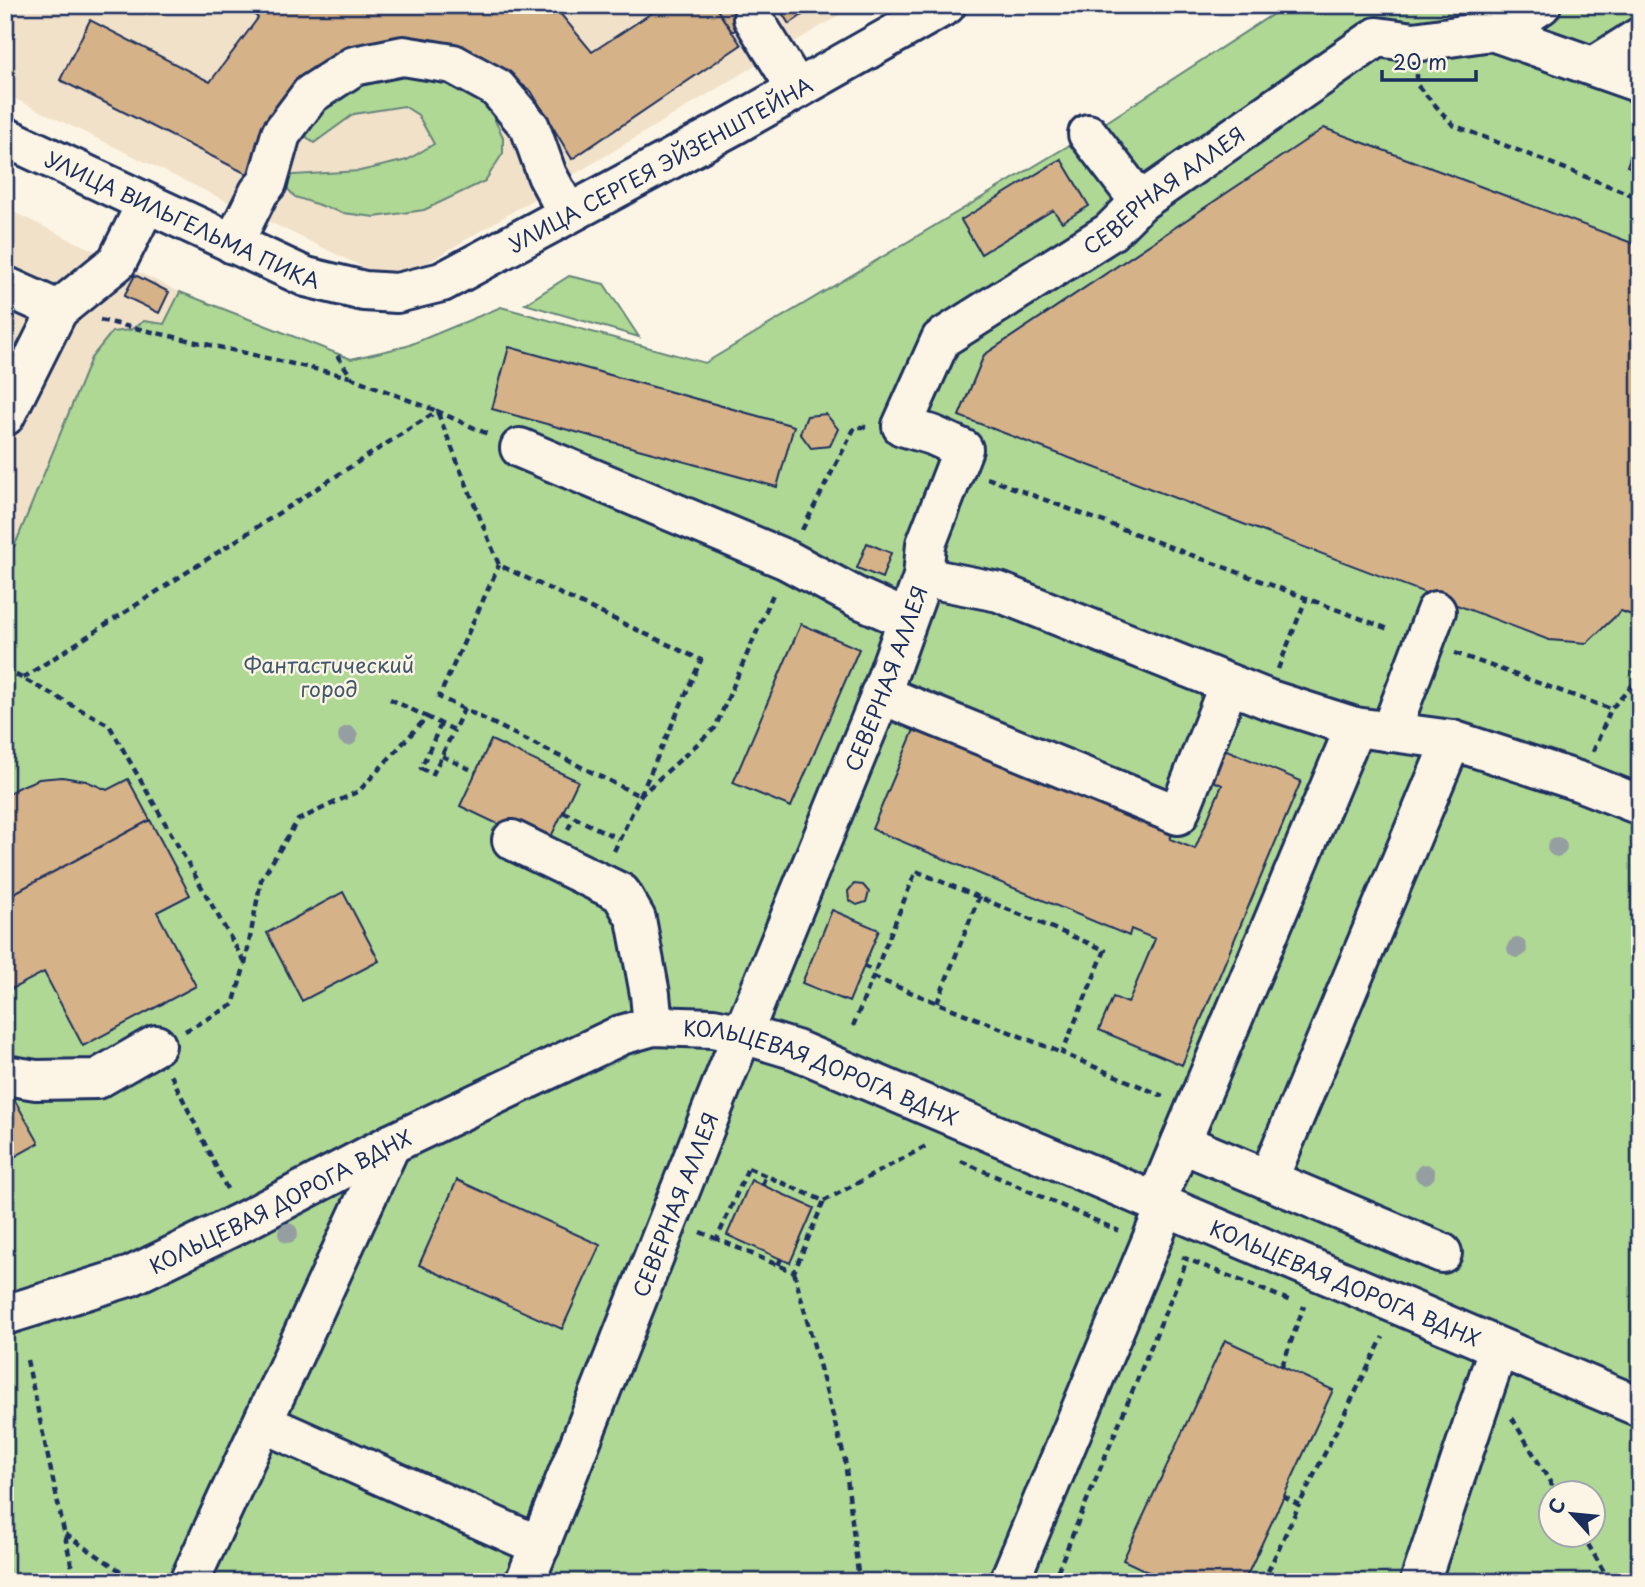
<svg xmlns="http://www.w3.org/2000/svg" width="1645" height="1587" viewBox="0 0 1645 1587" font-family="'Playpen Sans',sans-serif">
<rect width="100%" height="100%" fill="#fcf5e5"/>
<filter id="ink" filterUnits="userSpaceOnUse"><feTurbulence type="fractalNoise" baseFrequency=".0143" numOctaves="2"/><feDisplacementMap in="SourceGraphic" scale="14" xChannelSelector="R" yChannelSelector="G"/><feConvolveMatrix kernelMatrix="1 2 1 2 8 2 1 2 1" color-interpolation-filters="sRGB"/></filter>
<g filter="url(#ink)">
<path fill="#f1e1c9" d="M5,5H856L419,268L375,273L5,94Z
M5,208L180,292L5,645Z"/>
<path fill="#afd895" stroke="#65847a" stroke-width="2" fill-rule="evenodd" d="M1287,5H1640V1582H5V562L15,545L91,358L112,332L130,330L144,321L164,324L180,292L351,359L407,346L501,307L705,363L1088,134ZM1550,1492H1592V1534H1550Z
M370,73L449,82L489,108L503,137V153L485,181L424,210L375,217L343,213L295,197L276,176L360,171L407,160L434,144L418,115L404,106L354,114L314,143L302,133L339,82Z
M569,276L604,284L639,337L525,304Z"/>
<path fill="#d6b288" stroke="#1b2f5e" stroke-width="2" d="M246,5H562L558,11L592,52L664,5H714L741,45L572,159L531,91L481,56L432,44L371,48L251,176L60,80L90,20L210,82L258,18Z
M714,5H773L732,32Z
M777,5H817L789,24Z
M1324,128L1640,246V618L1621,611L1587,643L1549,640L959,416L984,355Z
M1640,128V170L1627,166Z
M1061,159L1089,206L1062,222L1053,210L981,254L961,220Z
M135,275L169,292L159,313L124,296Z
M509,347L794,426L777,487L492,409Z
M826,414L838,429L830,446L811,448L800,433L807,416Z
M867,543L891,553L882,578L857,568Z
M801,624L859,649L791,807L733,783Z
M916,725L1173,832L1170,839L1195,849L1222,785L1209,779L1222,748L1301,781L1182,1065L1099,1030L1113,997L1128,1003L1155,939L1131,929L1129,936L872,829Z
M491,740L578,781L546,847L460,806Z
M62,777L86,781L107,790L128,779L150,820L5,898V796L17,788L39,779Z
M150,820L190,895L157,912L196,986L83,1046L44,972L12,989L5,976V898Z
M854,884L863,885L869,892L866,902L857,905L849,900L848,891Z
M343,892L379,961L302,1001L267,933Z
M832,910L879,930L849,1002L802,983Z
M5,1083L39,1143L5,1162Z
M457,1180L600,1245L562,1329L419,1265Z
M751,1180L814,1208L790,1263L727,1235Z
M1225,1340L1333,1390L1244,1582H1170L1123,1560Z"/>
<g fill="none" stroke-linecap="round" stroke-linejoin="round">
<g stroke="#1b2f5e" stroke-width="44">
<g id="minor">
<path d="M753,18L797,89"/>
<path d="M1498,33L1541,5"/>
<path d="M1594,66L1640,37"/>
<path d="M1088,134L1140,202"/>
<path d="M233,244L259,192L267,183L281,134L311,94L354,66L403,56L453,64L497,88L530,127L547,175L568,214"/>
<path d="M5,286L58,310"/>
<path d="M5,416L58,310L117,262L146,204"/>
<path d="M520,448L787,560L856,597L906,619"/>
<path d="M923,577L999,592L1267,699L1355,727L1452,740L1581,782L1640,805"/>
<path d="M880,694L1178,815L1229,684"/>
<path d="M1390,732L1436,611"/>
<path d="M512,840L621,893L636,919L650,994L653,1026"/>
<path d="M5,1075L36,1080L97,1079L156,1045"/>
<path d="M1181,1143L1442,1253"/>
<path d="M1268,1180L1452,740"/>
<path d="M1156,1202L1355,727"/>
<path id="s1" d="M5,1315L131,1276L244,1221L391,1144L621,1035L653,1026L713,1028L743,1034L796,1050L1640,1407"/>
<path d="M263,1423L540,1546"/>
<path d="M189,1582L391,1144"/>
<path id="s2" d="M525,1582L729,1067L877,705L923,577L926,544L963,449L932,435L902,426L941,339L1110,232L1140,202L1377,37L1414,42L1492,31L1640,83"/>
<path d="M1009,1582L1166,1206"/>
<path d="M1420,1582L1498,1349"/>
</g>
</g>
<g stroke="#1b2f5e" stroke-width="44">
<g id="major">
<path id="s3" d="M5,137L306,277L364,291L397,293L442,282L734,125L946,5"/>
</g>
</g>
<path stroke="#1b2f5e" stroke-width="4.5" stroke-dasharray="7 5" stroke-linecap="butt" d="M1417,74V85L1453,125L1640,198
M100,320L350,377
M987,478L1391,630
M802,530L855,427H870
M1455,653L1611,709
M5,669L109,725L245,963
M1278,669L1306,599
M23,678L437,411L490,435
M390,699L427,717
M464,709L439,697L499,565
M441,724L421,768L433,774L454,730
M1593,752L1611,709L1640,677
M442,756L476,772
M563,812L619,839
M568,829L574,818
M614,851L640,796L715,728L774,592
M863,966L875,971
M873,977L1062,1053
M937,1003L979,897
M853,1026L916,871L1105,950L1062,1053L1163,1096
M185,1031L233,1005L245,964L261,880L298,820L359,791L427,717L454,730L464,709L640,796L701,660L499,565L437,411L352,378L335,352
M171,1075L229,1193
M961,1161L1119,1231
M748,1168L824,1201L794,1272L717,1239Z
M762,1185L766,1175
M824,1201L928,1145
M700,1232L717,1239
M1182,1257L1291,1301
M778,1265L781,1259
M794,1272L845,1460L859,1582
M27,1360L75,1582
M1282,1366L1304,1306
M1512,1418L1556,1492
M1283,1496L1299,1505L1383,1337
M65,1534L137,1582
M1582,1534L1610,1582
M1053,1582L1187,1260
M1263,1582L1299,1505"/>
<use href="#minor" stroke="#fcf5e5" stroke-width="38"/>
<use href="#major" stroke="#fcf5e5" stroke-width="38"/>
</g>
<g fill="#959fa2">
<circle cx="348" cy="736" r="10"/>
<circle cx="1557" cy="847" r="10"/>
<circle cx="1517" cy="948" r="10"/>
<circle cx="1425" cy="1174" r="10"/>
<circle cx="288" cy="1233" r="10"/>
</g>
</g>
<g text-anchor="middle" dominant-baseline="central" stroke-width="5" stroke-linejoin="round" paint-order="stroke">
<g font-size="21" fill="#1b2f5e" stroke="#fcf5e5">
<text stroke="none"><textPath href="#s3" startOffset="719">УЛИЦА СЕРГЕЯ ЭЙЗЕНШТЕЙНА</textPath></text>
<text stroke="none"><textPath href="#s2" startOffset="1645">СЕВЕРНАЯ АЛЛЕЯ</textPath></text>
<text stroke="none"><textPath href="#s3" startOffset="196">УЛИЦА ВИЛЬГЕЛЬМА ПИКА</textPath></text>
<text stroke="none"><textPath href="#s2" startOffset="973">СЕВЕРНАЯ АЛЛЕЯ</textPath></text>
<text stroke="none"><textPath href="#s1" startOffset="887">КОЛЬЦЕВАЯ ДОРОГА ВДНХ</textPath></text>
<text stroke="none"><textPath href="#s1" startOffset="299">КОЛЬЦЕВАЯ ДОРОГА ВДНХ</textPath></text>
<text stroke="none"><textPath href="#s2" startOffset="406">СЕВЕРНАЯ АЛЛЕЯ</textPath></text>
<text stroke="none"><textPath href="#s1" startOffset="1454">КОЛЬЦЕВАЯ ДОРОГА ВДНХ</textPath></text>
</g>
<g font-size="21" fill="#40596c" stroke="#fcf5e5">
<text x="329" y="664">Фантастический<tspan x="329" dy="24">город</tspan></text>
</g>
</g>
<rect width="1645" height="1587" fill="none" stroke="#fcf5e5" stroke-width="28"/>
<rect x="14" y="14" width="1617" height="1559" fill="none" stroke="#1b2f5e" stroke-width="2.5" filter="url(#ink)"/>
<g transform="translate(1572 1514) rotate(297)"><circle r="33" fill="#fcf5e5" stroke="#a2a6af" stroke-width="2"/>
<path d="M0-5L12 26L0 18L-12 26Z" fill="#1b2f5e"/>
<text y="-10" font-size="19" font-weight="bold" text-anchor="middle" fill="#1b2f5e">С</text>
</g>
<path d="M1382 70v10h94v-10" fill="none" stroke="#1b2f5e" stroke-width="3.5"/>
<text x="1393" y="70" font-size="21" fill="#1b2f5e" stroke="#fcf5e5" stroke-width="5" paint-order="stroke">20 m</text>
</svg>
